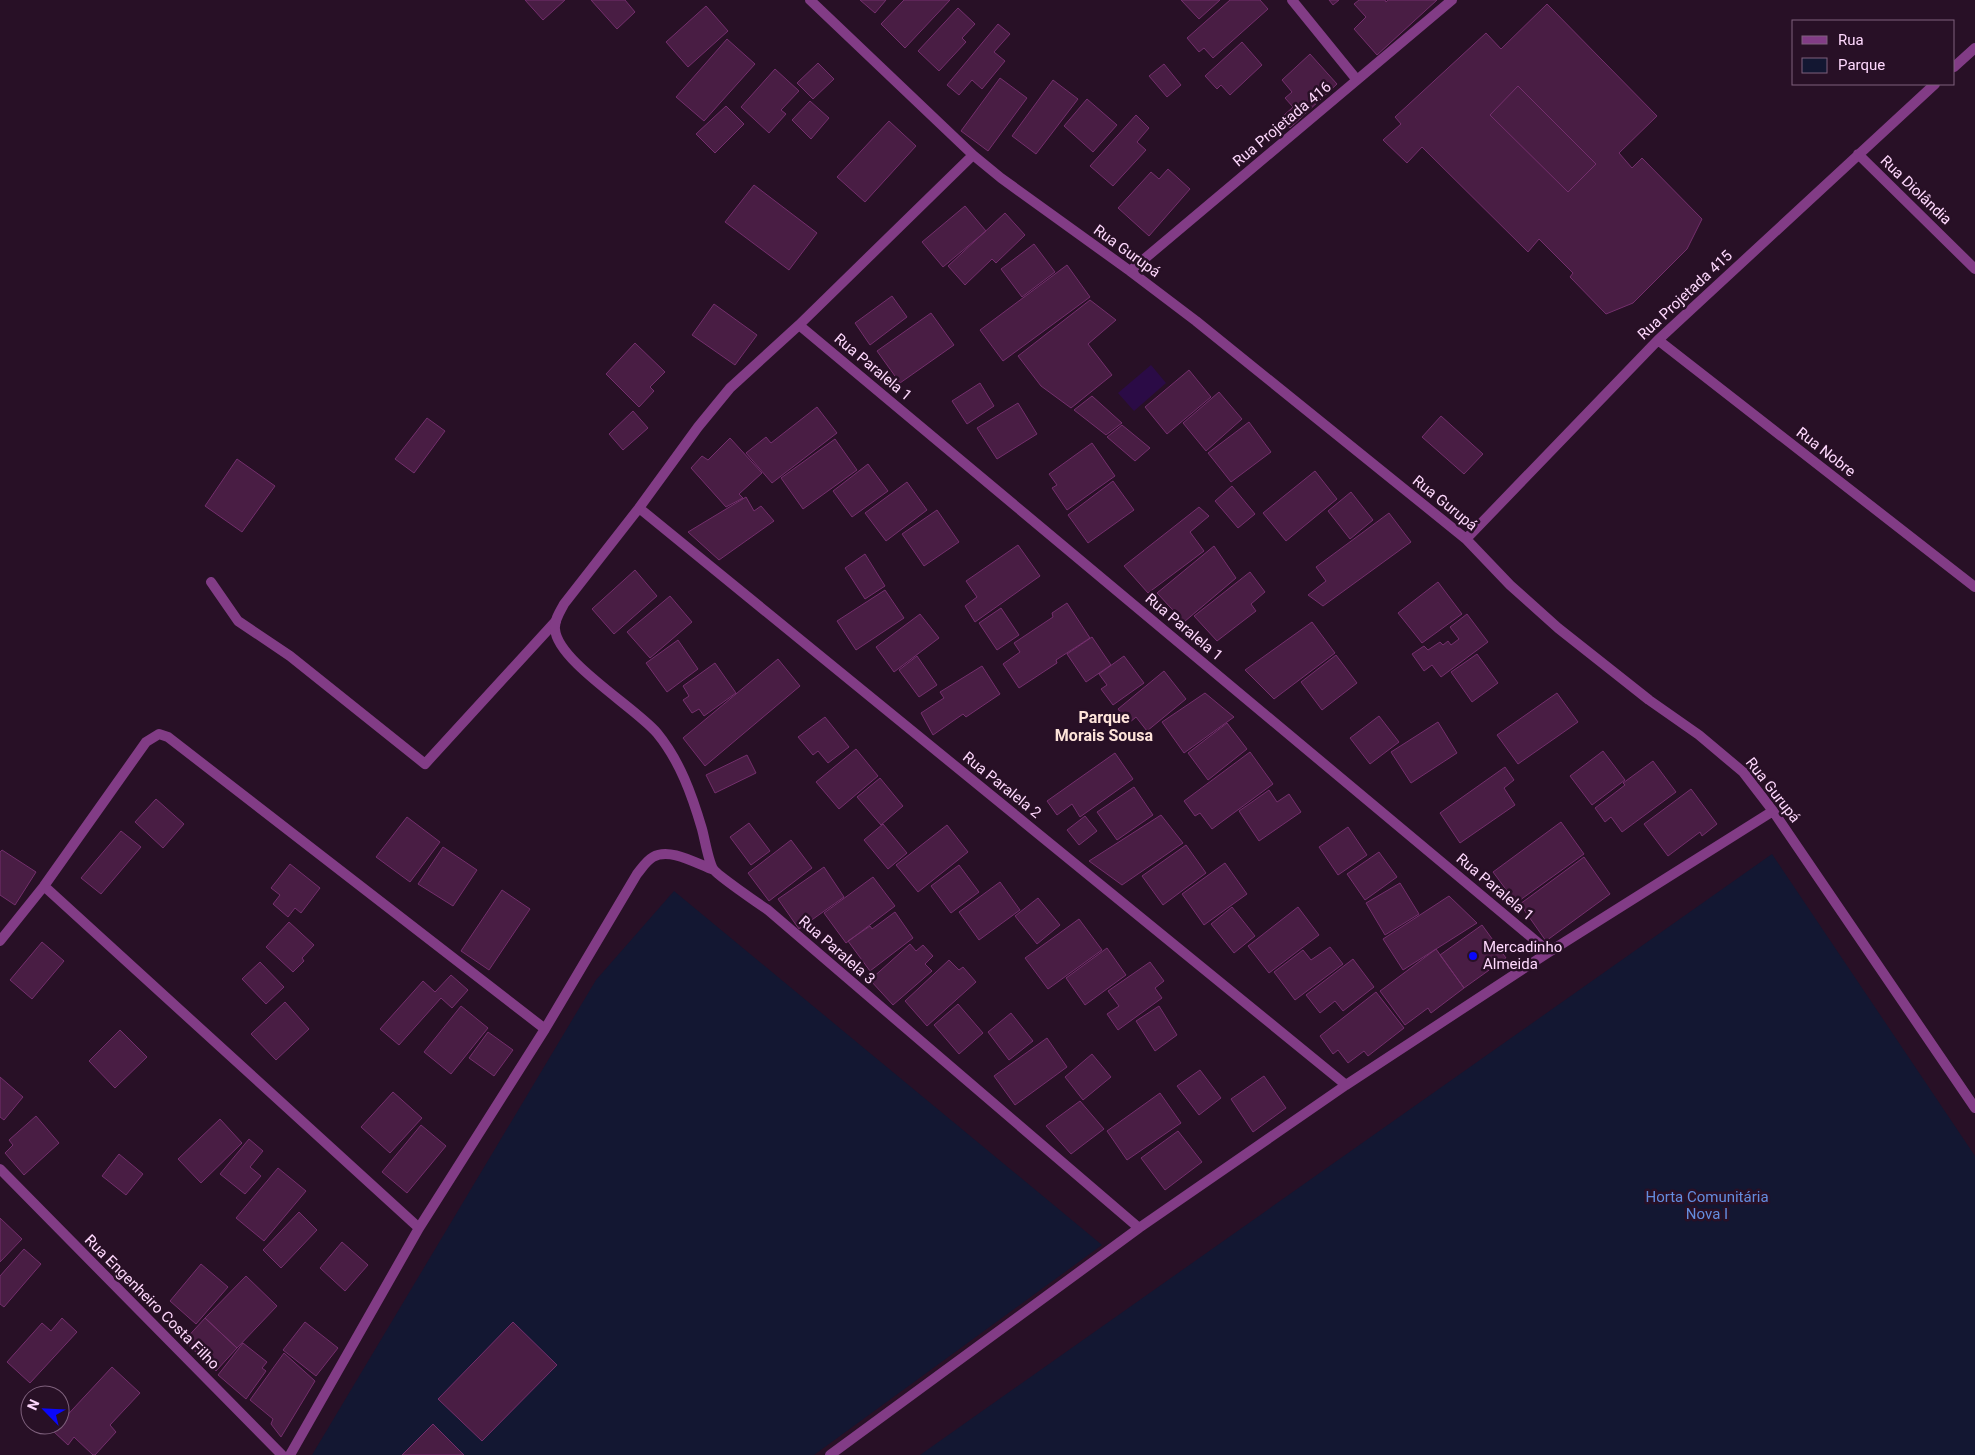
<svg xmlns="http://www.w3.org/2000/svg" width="1975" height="1455" viewBox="0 0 1975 1455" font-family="Roboto,sans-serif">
<rect width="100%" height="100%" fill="#281026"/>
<path fill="#131732" d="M1772,854L1975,1156V1455H920Z
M674,891L1102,1245L814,1455H312L596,980Z"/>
<path fill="#2b0b46" d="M1151,365L1166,383L1134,411L1118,393Z"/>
<path fill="#491d44" stroke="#742f6d" d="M525,0H565L543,20Z
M591,0H625L635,12L617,29Z
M860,0H886L875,13Z
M904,0H950L905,48L881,24Z
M1181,0H1220L1199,19Z
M1230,0H1260L1268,9L1213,58L1204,48L1199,52L1187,38Z
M1329,0H1339L1333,5Z
M1359,0H1385L1386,2L1388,0H1437L1377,55L1354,29L1366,17L1354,4Z
M1547,4L1657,116L1619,153L1632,168L1642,158L1702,219L1687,249L1633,303L1606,314L1570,277L1573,273L1539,239L1528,252L1422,147L1407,163L1383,140L1401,124L1395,117L1486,33L1501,49Z
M706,6L728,31L688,67L666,42Z
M958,8L975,24L962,38L966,42L939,71L918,51Z
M998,24L1010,34L994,52L1005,61L982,89L972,80L959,95L947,85Z
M727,39L755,64L704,121L676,97Z
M1242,42L1262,65L1230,95L1221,85L1217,89L1205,76Z
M1310,54L1337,84L1290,128L1281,118L1293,107L1285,98L1292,92L1282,80Z
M818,63L834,79L813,99L797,83Z
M1164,64L1181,85L1167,97L1149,76Z
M775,69L799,91L781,110L786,114L769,133L741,107Z
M1000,78L1027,98L988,151L961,131Z
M1053,80L1078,99L1036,154L1012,136Z
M1518,86L1596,164L1568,192L1490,115Z
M1087,99L1117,125L1093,152L1064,126Z
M810,101L829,118L811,139L792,120Z
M726,106L744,124L715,153L696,134Z
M1136,115L1149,128L1137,142L1146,150L1113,186L1090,166Z
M889,121L916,146L865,202L837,177Z
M1168,169L1190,189L1149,236L1118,208L1151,172L1159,179Z
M754,185L817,233L789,270L725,222Z
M965,206L986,231L943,267L922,242Z
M1005,213L1025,235L996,263L992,259L965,285L948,266Z
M1034,244L1055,272L1022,297L1001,269Z
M1067,265L1090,297L1003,361L980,330Z
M892,296L907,317L870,345L855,323Z
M1090,300L1116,320L1088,344L1112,375L1071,408L1041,386L1018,356Z
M714,304L757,335L735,365L692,335Z
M931,313L954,345L900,383L877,351Z
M635,343L665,372L650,387L654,391L639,407L606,374Z
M1189,370L1211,397L1167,434L1145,407Z
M980,383L994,406L967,424L952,401Z
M1219,392L1242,419L1206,451L1183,423Z
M1092,396L1122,423L1106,435L1074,410Z
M1018,403L1037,434L997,459L977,428Z
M817,407L837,433L772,483L746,453L766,437L771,443Z
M633,411L648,428L623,450L609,434Z
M1441,416L1483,454L1464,474L1422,437Z
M427,418L445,431L414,473L395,459Z
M1249,422L1271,452L1231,482L1208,453Z
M1122,425L1150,448L1135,461L1107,437Z
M730,438L762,473L739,494L743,498L726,507L691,468L702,456L708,460Z
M835,439L857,470L803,509L781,478Z
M1092,443L1115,476L1067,510L1052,488L1057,485L1049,474Z
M237,459L275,486L242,532L205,506Z
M868,464L888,491L852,517L833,491Z
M1315,471L1337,499L1286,541L1263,513Z
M1113,481L1134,510L1088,543L1068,515Z
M907,482L927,510L886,541L865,513Z
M1232,486L1255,514L1238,528L1215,501Z
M1351,492L1373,520L1350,539L1328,511Z
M746,497L754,511L761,506L774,521L719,560L688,532Z
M1199,507L1209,516L1190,532L1204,551L1148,593L1124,566Z
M937,510L959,542L924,566L902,534Z
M1389,513L1411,542L1323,606L1308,595L1326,581L1316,567Z
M1018,545L1040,576L975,622L965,606L977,597L966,581Z
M1214,546L1236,578L1184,622L1157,593Z
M865,554L885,586L865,599L845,568Z
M635,570L657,596L614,634L592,609Z
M1250,572L1265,592L1251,604L1256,611L1217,641L1194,616Z
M1438,582L1462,614L1422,643L1398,613Z
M885,590L904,618L856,650L837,621Z
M670,596L692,622L650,658L627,632Z
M1067,603L1090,638L1056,660L1057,663L1019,688L1003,664L1020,652L1014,643L1053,617L1052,613Z
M1001,608L1019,635L997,650L979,623Z
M920,614L939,638L894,672L876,647Z
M1467,614L1488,642L1441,677L1432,665L1424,671L1412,654L1424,646L1428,650L1440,642L1443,645L1448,641L1451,645L1459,639L1450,627Z
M1312,622L1335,653L1274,699L1245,670Z
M1092,637L1111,665L1086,682L1067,654Z
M678,640L698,669L667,692L646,663Z
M1477,654L1498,683L1472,702L1451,672Z
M1336,655L1357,683L1322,710L1301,682Z
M917,656L937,685L919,697L899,670Z
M1124,656L1144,683L1113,705L1101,689L1107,685L1099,674Z
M778,659L800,686L705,766L683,738Z
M715,663L736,693L704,716L699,709L692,713L683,700L689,696L683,686Z
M982,666L1000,694L966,717L963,714L933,735L921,713L944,698L940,692Z
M1164,671L1186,699L1147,731L1136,717L1129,723L1118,709Z
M1205,693L1234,717L1184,753L1162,722Z
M1557,693L1578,722L1518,764L1497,735Z
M1379,716L1399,742L1370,764L1350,738Z
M825,717L849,747L828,763L818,751L813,755L798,737Z
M1438,722L1457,753L1411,783L1391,752Z
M1227,723L1247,749L1208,780L1188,753Z
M856,749L878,776L839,809L816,782Z
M1603,751L1625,780L1592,805L1570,776Z
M1250,752L1273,784L1212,829L1200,813L1195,816L1184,801Z
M1115,753L1133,779L1080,817L1072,804L1057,815L1047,801Z
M747,755L756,773L715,793L706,775Z
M1653,761L1676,792L1622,832L1611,817L1605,822L1595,808L1625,785L1623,783Z
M1505,767L1514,780L1504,788L1515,805L1460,843L1440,813Z
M880,778L903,806L881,825L857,797Z
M1134,787L1153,815L1117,840L1097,812Z
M1691,789L1717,824L1702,836L1700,832L1668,856L1644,824Z
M1269,790L1277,802L1289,794L1301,812L1259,841L1239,811Z
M156,799L184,824L163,848L135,822Z
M1161,815L1183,843L1122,885L1089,861Z
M1085,816L1097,831L1079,845L1067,830Z
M407,817L440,842L410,882L376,857Z
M1561,822L1584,854L1516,903L1493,872Z
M749,823L770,851L751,865L730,837Z
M883,824L907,853L888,869L864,840Z
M947,825L968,852L918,892L896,865Z
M1348,827L1367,855L1338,875L1319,847Z
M121,831L141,847L101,894L81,878Z
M791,840L812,868L769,901L748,873Z
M1186,845L1206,873L1163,905L1142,876Z
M443,847L477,870L453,906L418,884Z
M2,850L36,872L15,905L0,895V852Z
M1379,852L1397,877L1365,900L1347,874Z
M1584,857L1610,894L1546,941L1520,904Z
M1225,863L1247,894L1204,925L1182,894Z
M290,864L320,888L301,913L295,908L288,917L273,904L280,895L271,888Z
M959,865L979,892L951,913L931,886Z
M824,867L844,897L799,929L778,899Z
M873,877L895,906L846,943L824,913Z
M1000,882L1020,910L979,940L959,912Z
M1400,883L1419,914L1385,935L1366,903Z
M502,890L530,909L489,970L461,951Z
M1449,896L1477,923L1403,970L1383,939Z
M1038,898L1060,925L1037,944L1015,916Z
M1232,907L1255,936L1234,953L1211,924Z
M1298,907L1319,935L1269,973L1248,946Z
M895,912L913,938L870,971L848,941L870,926L872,929Z
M1079,919L1102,950L1048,989L1025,958Z
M289,922L314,945L302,958L304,961L293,972L266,947Z
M1482,925L1506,958L1464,988L1440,955Z
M42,942L64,961L32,999L10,980Z
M910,944L916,951L923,945L933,956L925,964L932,971L893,1005L870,980Z
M1330,947L1343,964L1295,1000L1274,972L1303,950L1311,960Z
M1107,948L1126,975L1085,1005L1066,978Z
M1436,949L1464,988L1431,1013L1428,1008L1405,1025L1380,991Z
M1353,959L1374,987L1343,1011L1335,1001L1320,1013L1306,995Z
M949,960L959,970L963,967L976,982L927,1026L905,1001Z
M260,962L284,987L266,1004L242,979Z
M1150,962L1164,981L1155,988L1162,998L1118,1030L1107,1014L1119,1006L1108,991Z
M451,975L468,990L452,1008L441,998L399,1045L380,1029L423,981L435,992Z
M1376,992L1404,1028L1368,1056L1364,1051L1348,1063L1338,1050L1333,1054L1320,1036Z
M285,1002L309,1029L276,1060L251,1034Z
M958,1004L983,1033L959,1054L934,1025Z
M461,1006L488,1028L451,1074L424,1052Z
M1159,1006L1177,1035L1155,1051L1136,1021Z
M1011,1013L1033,1041L1009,1060L988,1032Z
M120,1030L147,1057L115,1088L89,1061Z
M488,1032L513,1050L494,1076L469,1058Z
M1047,1038L1067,1067L1015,1105L994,1076Z
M1092,1054L1111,1077L1083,1100L1065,1077Z
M1200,1070L1221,1098L1199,1115L1177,1086Z
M1264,1076L1286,1108L1253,1132L1231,1099Z
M0,1077L23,1097L4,1120L0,1117Z
M393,1092L422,1118L390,1153L361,1127Z
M1160,1093L1181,1123L1127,1160L1107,1131Z
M1080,1101L1104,1129L1071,1154L1046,1126Z
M36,1116L59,1143L24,1175L5,1153L13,1145L9,1140Z
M220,1119L242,1143L201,1183L178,1159Z
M421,1125L446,1146L407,1193L382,1172Z
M1178,1131L1202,1162L1165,1190L1141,1158Z
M249,1139L263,1151L250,1167L261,1176L245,1194L220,1174Z
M119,1154L143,1174L126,1195L102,1176Z
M278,1168L306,1191L264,1241L236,1218Z
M299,1212L317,1230L281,1268L263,1250Z
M0,1218L22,1239L0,1262Z
M342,1242L368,1265L345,1291L320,1268Z
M24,1249L41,1264L4,1307L0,1304V1276Z
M201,1264L228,1287L196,1324L170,1301Z
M246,1276L277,1306L237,1348L205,1318Z
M62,1318L77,1332L30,1383L7,1362L42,1323L51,1331Z
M205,1318L237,1348L216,1371L184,1341Z
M305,1322L338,1348L316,1376L283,1350Z
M513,1322L557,1365L482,1441L438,1399Z
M243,1343L267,1362L262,1368L266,1371L246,1399L218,1375Z
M284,1353L315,1381L281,1437L271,1424L273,1419L250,1400Z
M112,1367L140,1393L110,1425L116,1432L95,1455H93L74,1437L68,1445L53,1431L60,1425V1423Z
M433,1424L464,1455H402Z"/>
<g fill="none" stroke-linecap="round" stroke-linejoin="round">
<path stroke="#823c86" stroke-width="10" d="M211,582L238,621L290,656L425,764L556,621"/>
<path stroke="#823c86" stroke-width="10" d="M810,0L973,155L1001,178L1130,271L1196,321L1466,539L1510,585L1558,628L1649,700L1699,735L1743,772L1773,811L1975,1108
M1292,0L1357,80
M1954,67L1975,48
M1858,154L1975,269
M973,155L799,325L730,388L698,427L639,508L564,604C560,612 554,620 555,629C557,661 636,708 657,733C680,761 692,795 702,829C705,840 708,860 713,869C717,875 759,904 768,910L1139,1228
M1130,271L1452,0
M799,325L1549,952
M1658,340L1975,587
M639,508L1346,1085
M1466,539L1658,340L1935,84
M44,886L419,1228
M0,941L44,886L146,742L159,734L168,737L545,1029
M0,1169L282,1455
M290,1455L419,1228L545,1029L637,874C642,868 646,861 653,857C670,847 697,864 714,870
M830,1455L1139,1228L1346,1085L1549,952L1773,811"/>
</g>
<circle fill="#0a07fb" stroke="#281026" stroke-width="2" cx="1473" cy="956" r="5"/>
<g text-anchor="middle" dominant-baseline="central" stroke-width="5" stroke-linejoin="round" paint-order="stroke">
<g font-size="15" fill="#fed8fd" stroke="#281026">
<text transform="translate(1282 124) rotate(-40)">Rua Projetada 416</text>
<text transform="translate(1916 190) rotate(44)">Rua Diolândia</text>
<text transform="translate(1127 251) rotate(36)">Rua Gurupá</text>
<text transform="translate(1685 295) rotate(-43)">Rua Projetada 415</text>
<text transform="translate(873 367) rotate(40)">Rua Paralela 1</text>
<text transform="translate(1826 452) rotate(38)">Rua Nobre</text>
<text transform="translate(1445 503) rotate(39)">Rua Gurupá</text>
<text transform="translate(1184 627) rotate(40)">Rua Paralela 1</text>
<text transform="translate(1002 785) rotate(39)">Rua Paralela 2</text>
<text transform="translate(1773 790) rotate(52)">Rua Gurupá</text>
<text transform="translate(1495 887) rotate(40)">Rua Paralela 1</text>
<text transform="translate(837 950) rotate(41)">Rua Paralela 3</text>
<text transform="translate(152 1302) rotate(45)">Rua Engenheiro Costa Filho</text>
</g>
<g font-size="15" fill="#fed8fd" stroke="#281026" text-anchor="start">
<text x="1483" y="947">Mercadinho<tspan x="1483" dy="17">Almeida</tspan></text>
</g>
<g font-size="15" fill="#648ddf" stroke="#281026">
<text x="1707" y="1197">Horta Comunitária<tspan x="1707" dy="17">Nova I</tspan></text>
</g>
<g font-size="16" font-weight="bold" fill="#fee4da" stroke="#281026">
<text x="1104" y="717">Parque<tspan x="1104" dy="18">Morais Sousa</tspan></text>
</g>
</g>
<rect x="1792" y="20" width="162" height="65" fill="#281026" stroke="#7e607c"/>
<rect x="1802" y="36" width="25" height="8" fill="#823c86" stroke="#7e607c"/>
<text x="1838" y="45" font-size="15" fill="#fed8fd">Rua</text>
<rect x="1802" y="58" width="25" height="15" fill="#131732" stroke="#7e607c"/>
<text x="1838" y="70" font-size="15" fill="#fed8fd">Parque</text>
<g transform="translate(45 1410) rotate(294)"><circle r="24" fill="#281026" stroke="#7e607c"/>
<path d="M0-4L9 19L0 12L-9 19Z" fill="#0a07fb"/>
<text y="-8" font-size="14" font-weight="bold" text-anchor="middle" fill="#fed8fd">N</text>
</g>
</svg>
